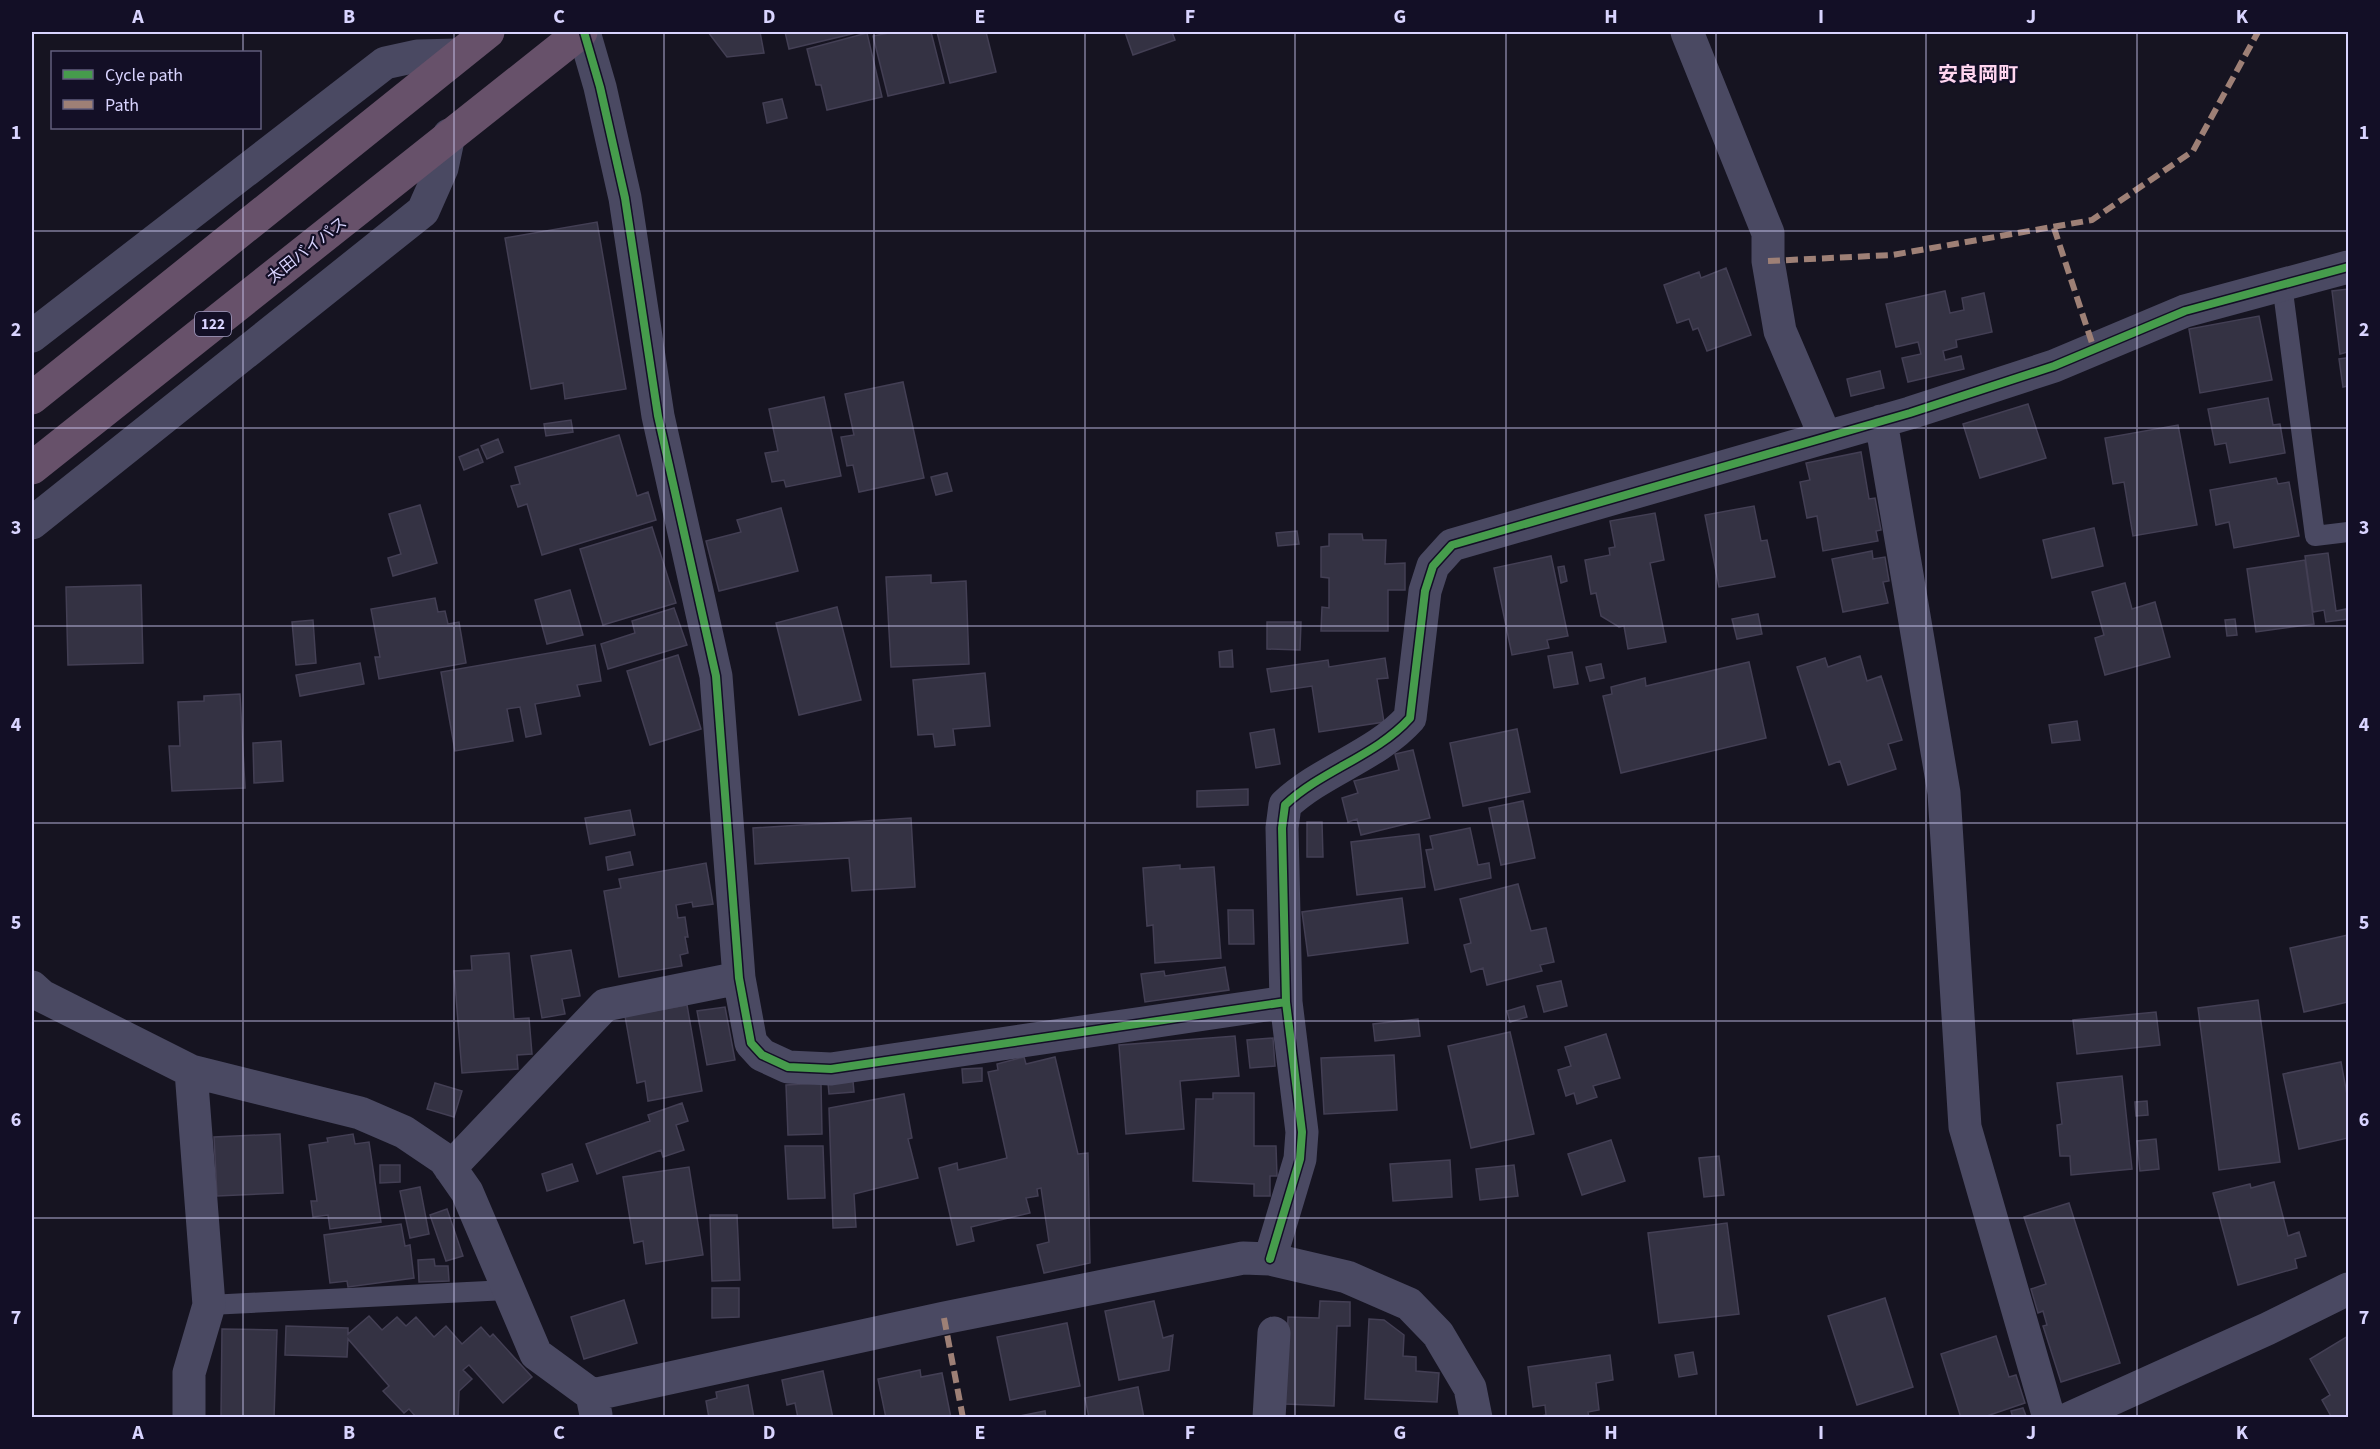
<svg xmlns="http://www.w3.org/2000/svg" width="2380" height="1449" viewBox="0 0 2380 1449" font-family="'Source Sans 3','Noto Sans JP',sans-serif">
<rect width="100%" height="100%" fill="#161421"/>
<path fill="#343243" stroke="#433f54" stroke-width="1.5" d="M708,32H760L764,53L727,57Z
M785,32H860L789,49Z
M894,32H931L944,83L888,96L873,36Z
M937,32H986L996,72L950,83Z
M1125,32H1172L1175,40L1133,55Z
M867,33L882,97L827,110L821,85H816L807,49Z
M782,99L787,118L767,123L763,103Z
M597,222L626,389L565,399L563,383L531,389L505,238Z
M1726,268L1751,335L1707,351L1698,328L1693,330L1689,319L1677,323L1664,285L1699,272L1701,278Z
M2348,289V352L2340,354L2332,291Z
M1945,291L1950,313L1964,310L1962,298L1984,293L1992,332L1956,340L1957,347L1943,351L1945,360L1961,356L1964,369L1908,382L1902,358L1921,354L1918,342L1896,347L1886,304Z
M2259,316L2272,380L2200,393L2189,329Z
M2346,358H2348V386L2343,387L2339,359Z
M1880,371L1884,388L1851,396L1847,379Z
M903,382L924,478L859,492L853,465L847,466L841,437L854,435L845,394Z
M824,397L841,476L786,487L784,480L772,482L765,453L778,451L769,409Z
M2268,398L2273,425L2280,424L2285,453L2230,463L2226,443L2215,445L2208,409Z
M2028,404L2046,458L1980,478L1963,424Z
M571,420L573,432L546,436L544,424Z
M2178,425L2197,525L2133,536L2124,482L2113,484L2105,438Z
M619,435L637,496L648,492L656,520L542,555L527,504L518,507L511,486L520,484L515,467Z
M498,439L503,452L487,459L481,446Z
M478,449L483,462L464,470L459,457Z
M1861,452L1869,499L1875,498L1881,530L1876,531L1878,541L1823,551L1817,516L1807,518L1800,482L1810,480L1806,463Z
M947,473L952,491L936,495L931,477Z
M2276,478L2278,484L2289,482L2299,536L2234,548L2229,522L2216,525L2210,490Z
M420,505L437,563L393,576L388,558L401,554L389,514Z
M1754,506L1761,541L1767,540L1775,577L1719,587L1705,515Z
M781,508L798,571L719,591L706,541L741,532L737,520Z
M1655,513L1664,560L1650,563L1666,642L1628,649L1624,626L1619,627L1601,616L1596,593L1591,594L1585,560L1610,555L1609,548L1615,547L1610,521Z
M652,527L676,603L603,625L580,549Z
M2094,528L2103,566L2052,578L2043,540Z
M1297,531L1299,544L1278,546L1276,533Z
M1329,534H1362L1363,540H1386L1385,564L1405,563V590H1388V631H1321L1322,607L1329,608V578L1321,577V547L1329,546Z
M1872,551L1873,559L1885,557L1889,581L1883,582L1888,603L1843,612L1832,559Z
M2328,553L2336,611L2346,609L2348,619L2326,622L2324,610L2313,612L2305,556Z
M1551,556L1568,636L1547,640L1549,648L1512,655L1494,568Z
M2305,560L2314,624L2256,632L2247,569Z
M1564,566L1567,581L1561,583L1558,567Z
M931,575V583L966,581L969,664L891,667L886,577Z
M2125,583L2132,609L2155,602L2170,657L2105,675L2095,638L2104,635L2092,592Z
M141,585L143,663L68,665L66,587Z
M570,590L583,635L547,644L535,600Z
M435,598L438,612L445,611L448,624L459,622L466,663L379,679L375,657H380L371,609Z
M837,607L861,700L799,715L776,623Z
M674,608L687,645L608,669L601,644L635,633L632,621Z
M1758,614L1762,634L1737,639L1732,619Z
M2235,619L2237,635L2227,636L2225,620Z
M313,620L316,663L296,665L292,622Z
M1267,622H1301L1300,650L1267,649Z
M595,645L601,681L577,685L580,696L535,704L541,734L526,737L520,707L507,709L513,741L455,751L441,672Z
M1232,650L1233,667H1220L1219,652Z
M1572,652L1578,684L1554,688L1548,656Z
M678,655L701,729L650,745L627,671Z
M1860,656L1867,681L1881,676L1902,740L1888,744L1896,769L1848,785L1840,761L1829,765L1797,667L1825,658L1828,667Z
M1385,658L1388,678L1377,679L1384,722L1319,732L1312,686L1271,692L1267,669L1328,660L1329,667Z
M1749,662L1766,738L1621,773L1603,696L1612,694L1611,687L1645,678L1646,686Z
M360,663L364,684L300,696L296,675Z
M1601,664L1604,678L1590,681L1586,667Z
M985,673L990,726L953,729L955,745L935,747L933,734L918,735L913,680Z
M240,694L245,788L172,791L169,746H180L178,702L204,701V696Z
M2077,721L2080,740L2052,743L2049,725Z
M1274,729L1280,764L1256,768L1250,733Z
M1517,729L1530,792L1463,806L1450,743Z
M281,741L283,781L254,783L253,743Z
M1413,750L1430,818L1361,835L1357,819L1348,822L1342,798L1358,793L1354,781L1399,770L1395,754Z
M1248,789V805L1197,807V791Z
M1523,801L1535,858L1501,865L1489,808Z
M630,810L635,835L590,844L585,818Z
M911,818L915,887L852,891L849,858L755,864L753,828Z
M1307,822H1322L1323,857H1307Z
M1470,828L1478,865L1489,863L1491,878L1435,890L1426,850L1433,849L1430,836Z
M1419,834L1425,887L1357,895L1351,842Z
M630,852L633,865L608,870L606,857Z
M706,863L713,904L693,907L692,902L676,905L678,918L685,917L688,937H685L688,953L680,955L682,966L619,977L604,891L621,888L619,879Z
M1180,865V869L1214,867L1221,958L1155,963L1153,925L1147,926L1143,868Z
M1518,884L1531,931L1546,928L1554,962L1540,965L1542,971L1487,985L1483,968L1471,972L1464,945L1471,943L1460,899Z
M1402,898L1408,943L1308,956L1302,912Z
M1228,910H1253L1254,944H1229Z
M2348,935V1002L2304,1012L2290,948Z
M571,950L580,996L562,999L565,1014L542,1018L531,956Z
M509,953L514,1019L529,1018L532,1054L517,1055L518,1069L462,1073L454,971L472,970L471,956Z
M1225,967L1229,990L1145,1002L1141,974L1164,971L1165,976Z
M1561,981L1567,1006L1544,1012L1537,986Z
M2258,1000L2280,1162L2219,1170L2198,1008Z
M687,1005L702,1091L648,1101L645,1081L637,1083L625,1016Z
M1524,1006L1527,1017L1510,1022L1507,1011Z
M725,1007L735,1060L707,1065L697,1011Z
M2156,1012L2160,1045L2077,1054L2073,1020Z
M1418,1019L1420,1036L1375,1041L1373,1024Z
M1510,1032L1534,1134L1471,1148L1448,1046Z
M1606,1034L1620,1078L1593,1086L1597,1097L1577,1104L1574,1093L1566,1096L1558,1070L1571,1066L1565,1047Z
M1235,1036L1239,1076L1180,1081L1184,1129L1126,1134L1119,1045Z
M1273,1038L1275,1066L1250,1068L1247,1040Z
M1394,1055L1397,1110L1324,1114L1321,1058Z
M1024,1057L1026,1064L1055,1057L1078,1154L1088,1153L1090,1263L1044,1273L1037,1245L1049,1242L1041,1188L1037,1189L1038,1196L1026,1198L1030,1213L971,1227L974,1241L957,1245L939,1168L957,1163L958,1170L1007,1158L988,1072L998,1070L997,1064Z
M2341,1062L2348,1100V1138L2299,1149L2283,1074Z
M982,1068V1081L963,1083L962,1069Z
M2122,1076L2132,1169L2071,1175L2070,1156H2060L2057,1125L2062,1124L2057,1083Z
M853,1081L854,1092L829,1094L828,1083Z
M435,1083L462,1091L454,1117L427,1109Z
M821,1083L822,1134L788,1135L786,1085Z
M1213,1093H1254V1146H1276L1277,1176H1270V1196H1254V1184L1193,1181L1196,1099H1213Z
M904,1094L912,1138L908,1139L918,1178L854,1194L856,1227L833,1228L829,1108Z
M2147,1101L2148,1115L2136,1116L2135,1102Z
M682,1103L688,1121L676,1125L684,1150L663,1157L661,1150L597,1174L586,1144L650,1121L648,1115Z
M280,1134L283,1193L217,1196L214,1137Z
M353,1134L355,1144L369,1142L381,1222L330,1229L328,1215L313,1217L311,1201H317L309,1145L328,1142L327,1138Z
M2156,1139L2159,1169L2140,1171L2137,1141Z
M1611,1140L1625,1181L1582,1195L1568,1154Z
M785,1146H823L825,1198L788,1199Z
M1719,1156L1724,1195L1704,1197L1699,1158Z
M1450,1160L1452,1197L1393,1201L1390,1164Z
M572,1164L578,1181L547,1191L542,1174Z
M380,1165H400V1182L380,1183Z
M1514,1165L1518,1196L1480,1200L1476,1169Z
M689,1167L703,1255L646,1264L643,1241L634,1243L623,1177Z
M2274,1182L2288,1236L2299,1232L2306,1256L2295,1259L2297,1268L2238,1285L2213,1193L2250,1184L2251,1188Z
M420,1187L429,1234L410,1238L400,1191Z
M2069,1203L2120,1363L2061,1382L2043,1326L2047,1325L2043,1311L2038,1313L2031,1289L2046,1284L2024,1217Z
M447,1209L463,1256L446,1261L430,1215Z
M710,1215H737L740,1280L712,1281Z
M1727,1223L1739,1314L1659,1323L1648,1233Z
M401,1224L405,1246L410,1245L414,1278L348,1287L347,1281L330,1283L324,1235Z
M434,1259L435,1266H448L449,1281L419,1282L418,1260Z
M712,1288H739V1317L712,1318Z
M1885,1298L1913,1387L1857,1405L1828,1316Z
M624,1300L637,1343L584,1359L571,1317Z
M1154,1301L1163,1338L1173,1335L1169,1370L1119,1380L1105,1311Z
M1320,1301L1350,1302V1326H1337L1334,1406L1285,1404L1288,1317L1319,1318Z
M369,1316L382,1330L397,1317L406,1326L416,1317L434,1337L446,1326L462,1344L481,1327L490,1337L493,1334L532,1377L503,1403L469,1365L463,1370L472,1379L459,1391L458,1418H417L409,1409L404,1413L383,1391L389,1386L348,1339L347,1357L285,1355L286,1326L348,1328V1334Z
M1369,1319L1384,1320L1404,1335L1403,1356L1416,1357V1371L1439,1373L1437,1402L1365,1399Z
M1067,1323L1080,1386L1010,1400L997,1337Z
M222,1329L277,1330L274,1418H221Z
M1996,1336L2009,1377L2016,1375L2025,1403L1981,1418H1961L1941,1354Z
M2348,1336V1418H2332L2322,1400L2330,1395L2310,1359Z
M1693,1352L1697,1374L1679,1377L1675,1355Z
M1610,1355L1613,1380L1596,1383L1599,1410L1588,1412L1589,1418H1533L1546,1415L1545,1405L1533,1407L1528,1367Z
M920,1370L921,1377L942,1373L951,1418H886L878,1379Z
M823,1371L833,1418H798L795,1403L787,1405L782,1380Z
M748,1385L754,1418H709L706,1401L717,1398L716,1392Z
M1138,1387L1144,1418H1089L1085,1398Z
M2023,1408L2026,1416L2013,1418L2011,1411Z
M1045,1411L1046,1418H1010Z"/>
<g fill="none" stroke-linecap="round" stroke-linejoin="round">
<path stroke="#4a4962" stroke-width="20" d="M2282,284L2315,536L2348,532
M209,1305L507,1290"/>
<path stroke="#4a4962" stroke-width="33" d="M584,32L600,87L625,198L658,416L716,676L739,978L751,1043L762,1055L788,1067L831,1069L1286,1002
M1687,32L1768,233V261L1780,331L1825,436
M32,336L385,63L417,56L458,55
M1881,421L1944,793L1965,1127L2049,1418
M32,523L423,211L442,168L449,135
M32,987L42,996L191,1071L360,1113L404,1132L444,1159L467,1192L536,1354L592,1395L596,1415
M450,1168L605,1005L739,978
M1270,1259L1300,1159L1302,1132L1286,1002L1282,828L1285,805C1322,770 1376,756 1410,718L1425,591L1433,566L1452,545L1910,413L2054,366L2185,311L2348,267
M592,1395L944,1318L1243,1258L1270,1259L1347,1277L1409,1304L1438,1334L1470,1388L1476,1418
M189,1418V1373L209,1305L191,1071
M1269,1418L1274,1333
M2070,1418L2267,1329L2348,1289"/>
<path stroke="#67516a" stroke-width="33" d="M32,398L488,32
M32,468L581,32"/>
<path stroke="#9e8076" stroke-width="6" stroke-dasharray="12 6" stroke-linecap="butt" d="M2054,228L2094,349
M1768,261L1892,255L2092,220L2193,151L2258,32
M944,1318L963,1418"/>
<g stroke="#130f26" stroke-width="11">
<path id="cycleway" d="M584,32L600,87L625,198L658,416L716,676L739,978L751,1043L762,1055L788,1067L831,1069L1286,1002
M1270,1259L1300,1159L1302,1132L1286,1002L1282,828L1285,805C1322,770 1376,756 1410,718L1425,591L1433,566L1452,545L1910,413L2054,366L2185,311L2348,267"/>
</g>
<use href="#cycleway" stroke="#469c4c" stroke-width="8"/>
</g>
<path fill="none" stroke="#d9d4ff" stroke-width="1.5" stroke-opacity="0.55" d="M243,32V52M454,32V1418M664,32V1418M874,32V1418M1085,32V1418M1295,32V1418M1506,32V1418M1716,32V1418M1926,32V1418M2137,32V1418M243,128V1418M32,231H2348M32,428H2348M32,626H2348M32,823H2348M32,1021H2348M32,1218H2348"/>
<g text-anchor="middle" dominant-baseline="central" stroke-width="4.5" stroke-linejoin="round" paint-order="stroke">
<rect fill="#130f26" stroke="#9e99be" stroke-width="1.5" x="195" y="312" width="36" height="24" rx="4.5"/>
<g font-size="15" font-weight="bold" fill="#d9d4ff">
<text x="213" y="324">122</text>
</g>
<g font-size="16" fill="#d9d4ff" stroke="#130f26">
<text transform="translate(307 250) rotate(-38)">太田バイパス</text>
</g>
<g font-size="20" font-weight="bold" fill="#ffd6f0" stroke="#130f26">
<text x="1978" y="75">安良岡町</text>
</g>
</g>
<rect width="2380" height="1449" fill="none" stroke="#130f26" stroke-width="66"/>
<rect x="51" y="51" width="210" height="78" fill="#130f26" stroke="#625e7d" stroke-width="1.5"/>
<rect x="63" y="70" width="30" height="9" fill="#469c4c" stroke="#625e7d" stroke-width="1.5"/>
<text x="105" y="81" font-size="18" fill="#d9d4ff">Cycle path</text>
<rect x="63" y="100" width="30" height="9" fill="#9e8076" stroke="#625e7d" stroke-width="1.5"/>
<text x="105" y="111" font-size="18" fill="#d9d4ff">Path</text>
<rect x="33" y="33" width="2314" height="1383" fill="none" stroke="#d9d4ff" stroke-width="2"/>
<g font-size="20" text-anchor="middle" font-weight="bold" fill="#d9d4ff">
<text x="138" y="23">A</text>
<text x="349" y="23">B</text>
<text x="559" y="23">C</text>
<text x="769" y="23">D</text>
<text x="980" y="23">E</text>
<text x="1190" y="23">F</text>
<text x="1400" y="23">G</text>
<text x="1611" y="23">H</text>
<text x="1821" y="23">I</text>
<text x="2031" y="23">J</text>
<text x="2242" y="23">K</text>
<text x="16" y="139">1</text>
<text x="2364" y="139">1</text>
<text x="16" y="336">2</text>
<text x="2364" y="336">2</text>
<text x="16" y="534">3</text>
<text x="2364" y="534">3</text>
<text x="16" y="731">4</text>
<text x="2364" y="731">4</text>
<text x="16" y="929">5</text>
<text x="2364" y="929">5</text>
<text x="16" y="1126">6</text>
<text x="2364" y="1126">6</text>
<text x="16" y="1324">7</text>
<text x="2364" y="1324">7</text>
<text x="138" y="1439">A</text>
<text x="349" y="1439">B</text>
<text x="559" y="1439">C</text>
<text x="769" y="1439">D</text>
<text x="980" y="1439">E</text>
<text x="1190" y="1439">F</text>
<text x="1400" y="1439">G</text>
<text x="1611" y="1439">H</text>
<text x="1821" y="1439">I</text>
<text x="2031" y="1439">J</text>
<text x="2242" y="1439">K</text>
</g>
</svg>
